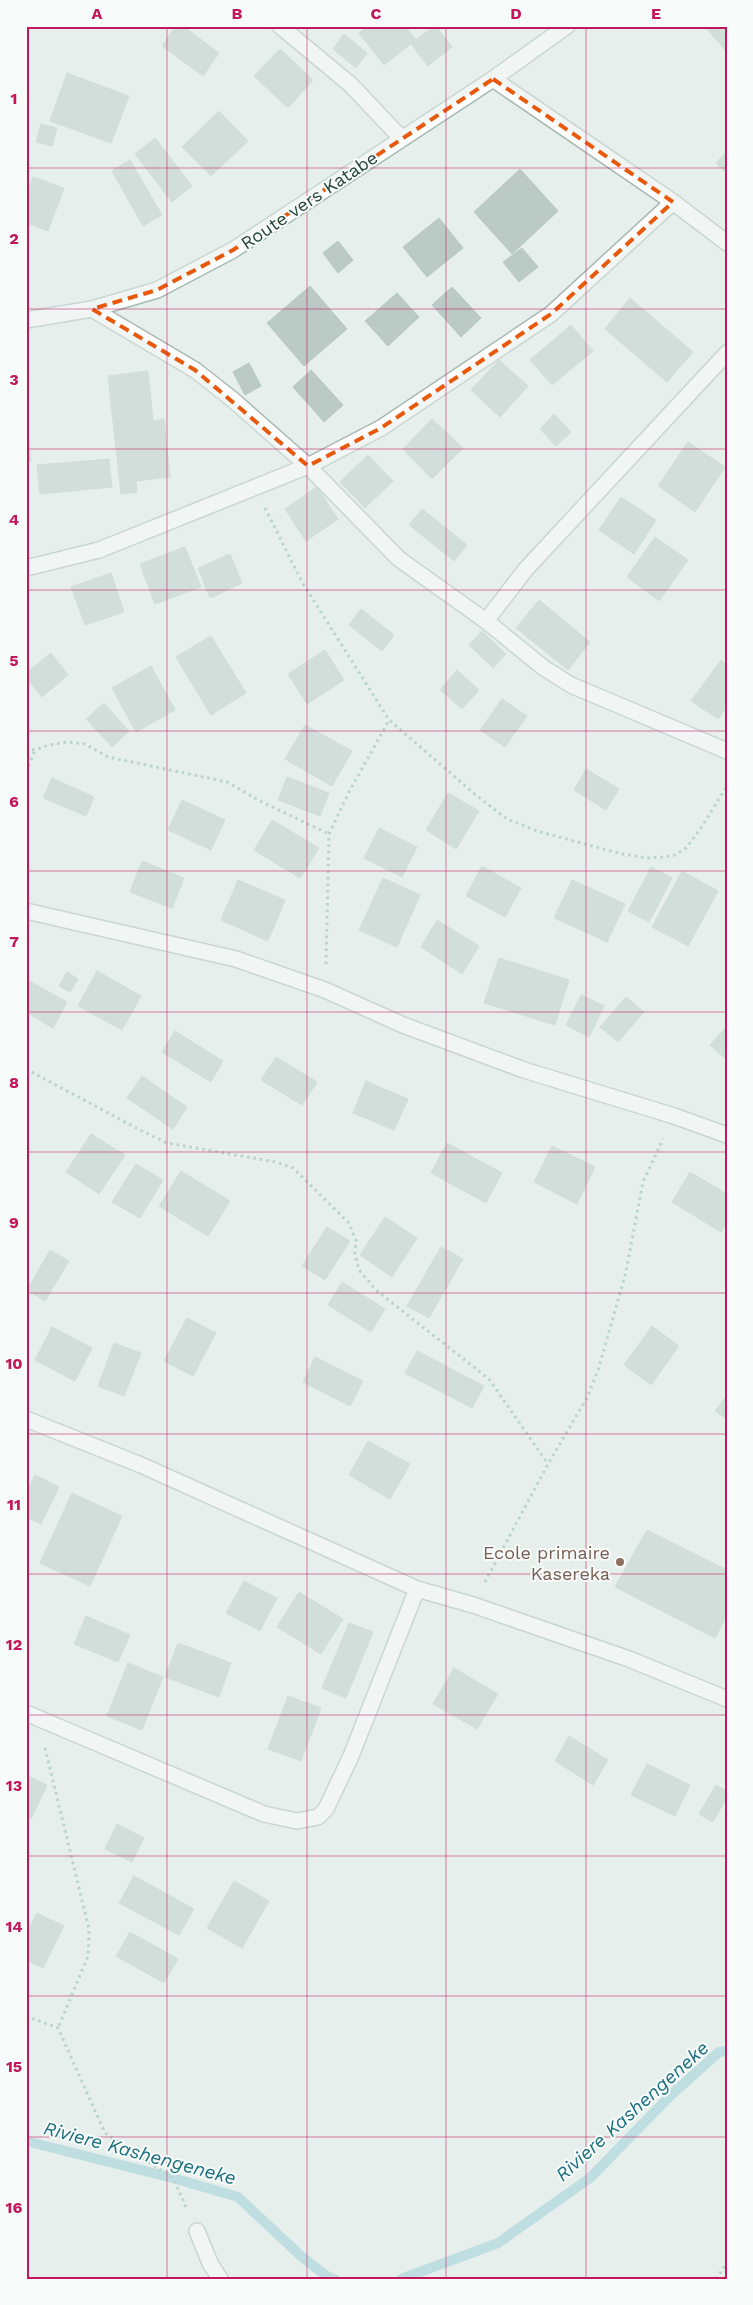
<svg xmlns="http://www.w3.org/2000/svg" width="753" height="2305" viewBox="0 0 753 2305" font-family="'Work Sans',sans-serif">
<rect width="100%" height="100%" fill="#e6efeb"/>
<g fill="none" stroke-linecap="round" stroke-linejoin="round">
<path stroke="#8ec9d4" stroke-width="10" d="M26,2141L173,2178L238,2197L302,2257L328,2277L334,2279
M401,2279L498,2243L590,2178L670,2096L719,2052L727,2051"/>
</g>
<path fill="#bbcac4" stroke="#b8c9c2" d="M176,26H183L219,53L203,76L162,46Z
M368,26H405L416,40L384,65L359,33Z
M434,26H436L452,47L428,66L411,44Z
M710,26H727V52L707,29Z
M344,34L367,53L356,68L333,49Z
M280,49L313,80L288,108L254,76Z
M67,73L129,96L111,143L50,121Z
M219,111L248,141L211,176L182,147Z
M41,124L57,128L52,146L36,142Z
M155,138L192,186L172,202L135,154Z
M727,151V174L716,163Z
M130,160L162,215L143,226L112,171Z
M520,169L558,211L512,254L474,212Z
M33,177L64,188L48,231L26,223V197Z
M439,218L463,248L427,277L403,247Z
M338,241L353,260L338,273L323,253Z
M522,248L538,267L519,282L503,262Z
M310,286L347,329L304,366L267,323Z
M452,287L481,318L461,337L432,305Z
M397,293L419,317L388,346L365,321Z
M630,298L693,352L667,382L605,329Z
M571,325L593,351L552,385L530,360Z
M499,360L528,386L500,417L471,390Z
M249,363L261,386L245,395L233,372Z
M311,370L343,405L324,422L293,387Z
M148,371L153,421L164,419L170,477L136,481L137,492L121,494L108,376Z
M554,414L571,432L556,446L540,429Z
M432,419L463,448L432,479L403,449Z
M26,423L31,461L26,462Z
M688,442L725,467L695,512L658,486Z
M368,455L393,481L365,508L340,482Z
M109,459L112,487L40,494L37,465Z
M317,487L338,519L306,541L285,509Z
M621,497L656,520L634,554L599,530Z
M422,509L467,545L454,561L409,525Z
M655,537L688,560L659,601L627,577Z
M185,547L201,587L155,604L140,564Z
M230,554L242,583L210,598L198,568Z
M111,573L124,612L85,625L71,587Z
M539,600L590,642L568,670L516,628Z
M361,609L394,635L382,651L349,625Z
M482,631L506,654L493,668L469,645Z
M211,636L246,693L211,715L176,657Z
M325,650L344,680L307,704L288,674Z
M51,653L68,675L42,697L26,677V673Z
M721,660L727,664V706L718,719L691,701Z
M151,666L175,710L136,732L112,688Z
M457,670L479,690L462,709L440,690Z
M502,699L527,716L505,747L480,730Z
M104,703L129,731L112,747L86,719Z
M305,725L352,751L332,786L285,759Z
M586,769L619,789L606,810L574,790Z
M287,777L329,793L320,816L278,800Z
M52,778L94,797L86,816L43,798Z
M448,793L479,811L456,849L426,830Z
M182,800L225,820L211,850L168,830Z
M272,820L319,848L300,878L254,850Z
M379,828L417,847L402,877L364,858Z
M142,861L184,878L172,908L130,892Z
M482,866L521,888L505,917L466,896Z
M651,867L672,878L649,922L628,911Z
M682,871L718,891L688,946L652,927Z
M383,878L420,895L397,947L359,930Z
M238,880L285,900L268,941L221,920Z
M572,880L625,904L607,942L554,918Z
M437,920L479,946L462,974L421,947Z
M499,958L569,980L555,1025L484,1003Z
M97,971L141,996L122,1030L78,1006Z
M67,972L78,979L70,992L59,986Z
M26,979L67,1002L53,1028L26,1012Z
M581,995L604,1006L589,1037L566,1025Z
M626,997L644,1012L618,1042L600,1027Z
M727,1026V1060L710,1045Z
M175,1031L223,1061L211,1082L162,1052Z
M276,1057L317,1082L302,1105L261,1080Z
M142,1076L187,1107L173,1129L127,1098Z
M366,1081L408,1099L394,1130L353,1113Z
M91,1134L125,1155L99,1194L66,1172Z
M447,1143L502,1173L486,1203L431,1173Z
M552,1146L595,1167L577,1204L534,1182Z
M136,1164L163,1180L140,1218L112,1202Z
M181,1171L230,1201L208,1236L159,1206Z
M690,1172L727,1194V1223L721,1232L672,1202Z
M385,1217L417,1238L392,1277L360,1255Z
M327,1227L350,1241L325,1280L302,1266Z
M441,1247L463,1259L429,1318L407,1306Z
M50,1250L69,1261L45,1301L27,1290Z
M342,1282L385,1309L371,1332L328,1305Z
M187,1318L216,1333L193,1376L164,1361Z
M652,1326L679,1346L651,1385L624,1365Z
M52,1327L92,1348L75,1381L35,1360Z
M114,1343L141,1353L124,1396L98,1386Z
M417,1351L484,1386L472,1408L405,1373Z
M315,1357L363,1381L350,1406L303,1382Z
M727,1395V1419L715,1411Z
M368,1441L410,1464L390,1499L349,1475Z
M35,1475L59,1487L41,1524L26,1517V1493Z
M72,1493L122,1516L90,1586L40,1563Z
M647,1530L727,1570V1615L715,1638L615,1587Z
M244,1581L277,1598L260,1631L226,1613Z
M299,1592L343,1619L321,1654L277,1627Z
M86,1616L130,1635L118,1662L74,1644Z
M349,1623L373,1632L346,1698L322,1688Z
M178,1643L231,1663L219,1697L165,1677Z
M128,1663L163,1677L142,1730L107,1716Z
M454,1668L498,1694L477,1729L433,1704Z
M288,1696L321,1708L301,1761L268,1749Z
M569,1736L608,1760L593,1785L555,1761Z
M647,1764L690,1785L675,1816L631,1795Z
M26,1775L47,1785L31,1819L26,1816Z
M716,1785L727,1791V1797L713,1822L699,1814Z
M117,1824L144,1838L132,1862L105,1849Z
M134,1876L194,1909L179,1935L119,1903Z
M234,1881L269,1901L242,1948L207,1928Z
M37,1913L64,1926L43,1968L26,1960V1935Z
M130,1932L178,1959L164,1983L116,1956Z"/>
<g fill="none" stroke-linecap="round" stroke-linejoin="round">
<g stroke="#a8b8b2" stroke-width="18">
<path id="street" d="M280,26L351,85L401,138
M493,79L673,202L727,243
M92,309L195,370L232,399L308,466L399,559L486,621L544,668L571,685L727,751
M26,568L99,550L308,466L381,428L551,314L673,202
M486,621L526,569L727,353
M26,911L236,959L325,990L403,1025L524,1070L674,1116L727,1135
M26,1419L141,1465L417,1589L473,1605L629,1659L727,1699
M26,1713L264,1814L297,1821L318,1817L326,1809L351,1756L417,1589
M197,2231L210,2263L220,2279"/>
</g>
<g stroke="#a4bbb3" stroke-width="18">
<path id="secondary" d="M26,320L92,309L157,290L233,250L493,79L567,26"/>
</g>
<path stroke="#86b3a5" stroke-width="3" stroke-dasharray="2.5 4" stroke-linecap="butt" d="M265,508L302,582L389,720L477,796L507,819L537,831L622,854L648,858L663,857L675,855L686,848L699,831L727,786
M26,747L35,750L49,745L67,742L85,744L108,757L227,782L260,801L329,834
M26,772L35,750
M326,964L329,834L349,792L389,720
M26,1069L140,1130L167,1143L276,1162L293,1168L349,1223L356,1241L355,1254L359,1270L377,1291L489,1379L548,1464
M485,1582L548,1464L587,1398L598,1370L625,1276L643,1182L663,1139
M45,1748L89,1929L88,1956L58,2028
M26,2016L58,2028L105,2133L173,2178L187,2209
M716,2279L727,2263"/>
<use href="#street" stroke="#fff" stroke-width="15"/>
<use href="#secondary" stroke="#fff" stroke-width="15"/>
</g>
<path d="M0 0H753V2305H0ZM493,79L673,202L551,314L381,428L308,466L195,370L92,309L157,290L233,250Z" fill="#e6efeb" fill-opacity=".55" fill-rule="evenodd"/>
<path fill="none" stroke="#e8590c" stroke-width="4" stroke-dasharray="10 6" stroke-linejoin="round" d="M493,79L673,202L551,314L381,428L308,466L195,370L92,309L157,290L233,250Z"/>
<path fill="none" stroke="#c2185b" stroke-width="1" stroke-opacity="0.55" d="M167,26V2279M307,26V2279M446,26V2279M586,26V2279M26,168H727M26,309H727M26,449H727M26,590H727M26,731H727M26,871H727M26,1012H727M26,1152H727M26,1293H727M26,1434H727M26,1574H727M26,1715H727M26,1856H727M26,1996H727M26,2137H727"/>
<circle fill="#8d6e63" stroke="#f7fbf9" stroke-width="2" cx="620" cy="1562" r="5"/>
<g text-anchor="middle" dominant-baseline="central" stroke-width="4" stroke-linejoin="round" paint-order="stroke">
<g font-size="18" fill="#24423a" stroke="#f7fbf9">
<text transform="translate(309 200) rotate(-34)">Route vers Katabe</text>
</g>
<g font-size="18" fill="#785e54" stroke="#f7fbf9" text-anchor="end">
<text x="610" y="1552">Ecole primaire<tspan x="610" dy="21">Kasereka</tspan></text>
</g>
<g font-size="19" font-style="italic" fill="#1c6f80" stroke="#f7fbf9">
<text transform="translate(632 2111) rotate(-42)">Riviere Kashengeneke</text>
<text transform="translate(140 2153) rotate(15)">Riviere Kashengeneke</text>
</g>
</g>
<rect width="753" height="2305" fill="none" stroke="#f7fbf9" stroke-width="55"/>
<rect x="28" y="28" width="698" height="2250" fill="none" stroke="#c2185b" stroke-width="2"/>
<g font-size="16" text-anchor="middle" font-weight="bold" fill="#c2185b">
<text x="97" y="19">A</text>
<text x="237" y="19">B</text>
<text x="376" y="19">C</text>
<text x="516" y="19">D</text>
<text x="656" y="19">E</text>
<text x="14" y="104">1</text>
<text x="14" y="244">2</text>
<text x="14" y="385">3</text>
<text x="14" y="525">4</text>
<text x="14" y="666">5</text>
<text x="14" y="807">6</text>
<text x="14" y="947">7</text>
<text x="14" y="1088">8</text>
<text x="14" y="1228">9</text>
<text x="14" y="1369">10</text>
<text x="14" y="1510">11</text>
<text x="14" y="1650">12</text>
<text x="14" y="1791">13</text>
<text x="14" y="1932">14</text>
<text x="14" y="2072">15</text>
<text x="14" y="2213">16</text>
</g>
</svg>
